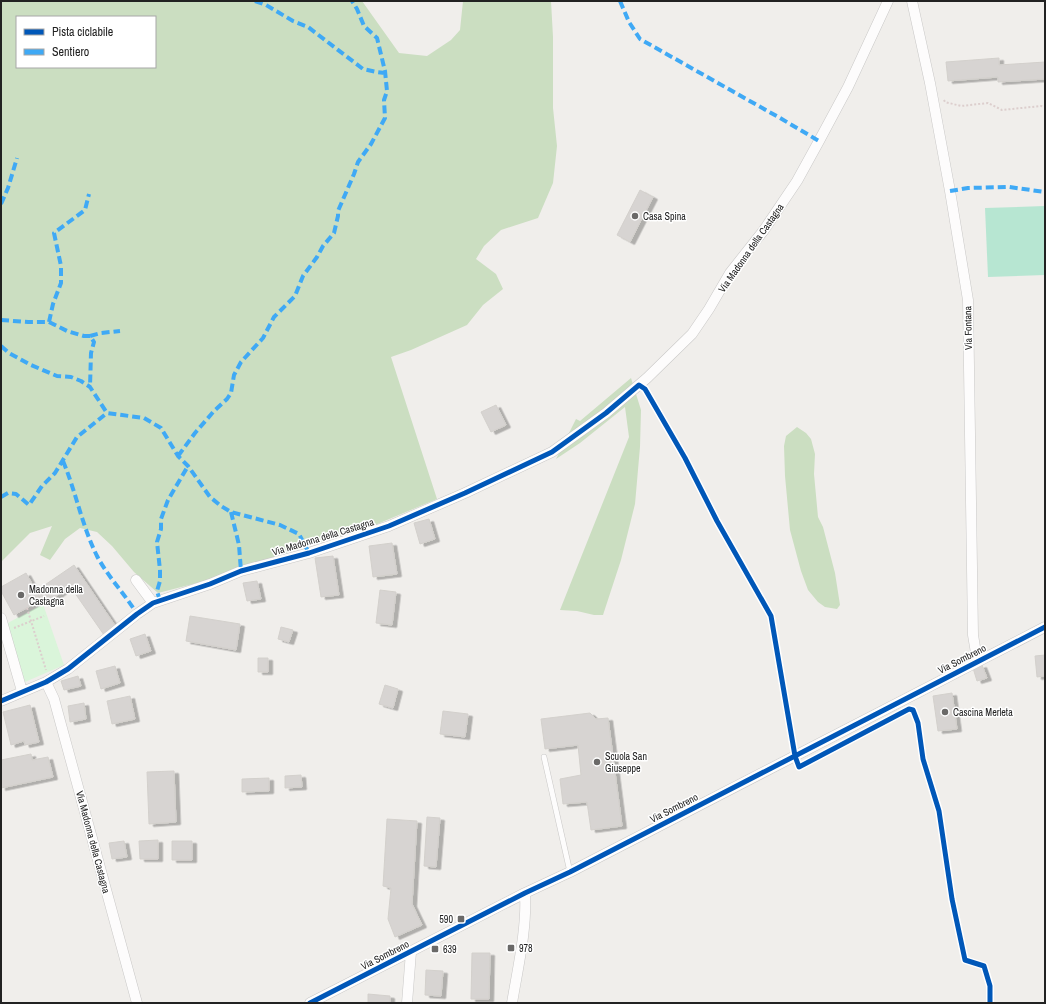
<svg xmlns="http://www.w3.org/2000/svg" width="1046" height="1004" viewBox="0 0 1046 1004" font-family="'Archivo Narrow',sans-serif">
<defs>
<filter id="shadow"><feDropShadow dx="4.5" dy="2.5" stdDeviation="0" flood-color="#0004"/></filter>
</defs>
<rect width="100%" height="100%" fill="#f0eeeb"/>
<path fill="#cbdec1" fill-rule="evenodd" d="M1,1H362L399,53L427,56L451,40L460,30L463,1H551L553,37V108L557,146L553,183L538,218L501,230L484,246L476,259L496,274L503,289L483,305L467,325L411,350L391,357L437,499L375,525L280,555L201,582L158,593L134,572L112,546L97,532L80,528L65,539L50,560L40,555L52,526L30,533L1,562ZM17,17H155V67H17Z
M631,378L641,410L640,447L635,504L621,560L603,615H594L577,611L560,610L629,437L625,407L580,443L556,459L576,419L580,421Z
M797,427L806,433L811,439L815,454L814,474L818,517L823,527L835,573L840,605L837,609L825,607L818,602L808,590L801,571L790,530L785,476L784,446L786,436Z"/>
<path fill="#daf5da" d="M43,604L64,665L25,682L6,624Z"/>
<path fill="#b7e6d2" d="M1045,206V275L988,277L985,208Z"/>
<path fill="#d7d4d2" stroke="#d3d0cc" filter="url(#shadow)" d="M999,58V65L1045,62V79L998,82V77L948,81L946,62Z
M640,190L653,197L630,242L617,235Z
M496,405L506,425L491,432L481,412Z
M429,519L435,539L420,544L414,523Z
M392,543L397,574L373,577L369,546Z
M333,556L339,595L321,597L315,558Z
M74,565L116,627L104,635L70,586L45,604L36,591Z
M26,573L41,600L14,615L1,591V587Z
M257,581L261,599L247,601L243,583Z
M380,590L396,592L392,625L376,623Z
M190,616L240,624L236,650L186,641Z
M281,627L293,630L289,642L278,639Z
M145,634L151,651L136,656L130,639Z
M1045,655V676L1037,677L1035,656Z
M258,658H268V672H258Z
M982,665L987,678L977,681L973,668Z
M115,666L120,683L101,689L96,671Z
M78,676L81,686L64,690L61,681Z
M385,685L398,689L393,708L379,704Z
M952,693L957,729L938,731L933,696Z
M130,696L135,719L112,724L107,701Z
M84,703L86,719L70,722L68,706Z
M30,705L39,742L25,745L24,741L11,745L3,712Z
M443,711L468,714L465,737L440,734Z
M590,713L596,719L608,718L622,826L591,830L587,802L563,804L560,779L581,775L578,745L545,749L541,719Z
M31,754L32,760L48,757L53,777L1,788V760Z
M174,771L176,822L149,824L147,772Z
M301,775L302,787L285,788V776Z
M269,778V791L242,792V779Z
M427,817L440,818L436,867L424,866Z
M387,819L417,821L412,904L422,925L395,937L388,919L391,888L383,886Z
M158,840V859H140L139,841Z
M124,841L127,857L112,859L109,843Z
M172,841H192V860H172Z
M472,953H490L489,999H471Z
M426,970L443,971L441,996L425,995Z
M368,994L390,996V1003H368Z"/>
<g fill="none" stroke-linecap="round" stroke-linejoin="round">
<g stroke="#c9c8c7" stroke-width="6">
<path id="lane" d="M544,757L570,872"/>
</g>
<g stroke="#c9c8c7" stroke-width="11">
<path id="street" d="M912,1L930,83L950,191L968,300L973,635L976,653L979,660
M136,580L153,603
M1,618L22,691
M46,682L54,699L137,1003
M1,701L46,682L68,669L137,614L153,603L210,584L241,571L309,553L389,526L465,493L552,452L606,413L647,378L692,334L709,309L730,273L764,230L797,181L819,141L848,87L888,1
M310,1003L525,893L570,872L1045,627
M407,1003L411,952
M512,1003C518,967 527,929 525,893"/>
</g>
<path stroke="#dccecd" stroke-width="2" stroke-dasharray="2 2" stroke-linecap="butt" d="M944,100L945,102L961,106L988,103L1002,110L1041,106L1045,107
M27,608L46,670
M14,628L44,616"/>
<use href="#lane" stroke="#fdfcfc" stroke-width="5"/>
<use href="#street" stroke="#fdfcfc" stroke-width="10"/>
<path stroke="#3fa9f5" stroke-width="4" stroke-dasharray="8 4" stroke-linecap="butt" d="M255,1L266,5L293,21L308,27L363,69L377,72L385,73
M620,1L629,22L640,39L780,118L819,141
M950,191L968,188L1009,187L1045,192
M1,204L8,188L17,158
M1,320L28,322H49L67,331L84,336H90L94,342L91,353L90,387
M49,322L53,304L61,283V266L54,233L85,210L89,194
M90,336L101,333L120,331
M1,346L9,353L31,365L57,376L71,377L81,381L90,387L107,413L144,418L161,428L178,456L188,466L210,497L221,506L231,512L280,525L299,534L309,553
M178,456L195,433L214,411L227,399L231,393L234,375L241,362L263,338L274,317L295,296L303,276L317,257L323,246L334,233L338,216V211L354,174L358,162L371,144L385,118L384,100L387,91L385,71L377,38L364,26L357,9L352,1
M63,461C76,492 82,526 97,556C108,577 125,594 137,614
M1,497L8,493L16,494L29,505L42,486L55,473L77,437L107,413
M231,512L239,545L241,571
M160,601L157,591L160,581V570L157,542L161,529V519L168,500L188,466"/>
<g stroke="#fff" stroke-width="8">
<path id="cycleway" d="M1,701L46,682L68,669L137,614L153,603L210,584L241,571L309,553L389,526L465,493L552,452L606,413L639,385L645,389L685,458L717,521L771,616L795,756L799,767L909,709L913,710L918,723L923,759L939,811L952,899L965,960L984,966L990,986V1003
M310,1003L525,893L570,872L1045,627"/>
</g>
<use href="#cycleway" stroke="#0057b8" stroke-width="5"/>
</g>
<g fill="#6a6968" stroke="#fff" stroke-width="1.5">
<circle cx="635" cy="216" r="4"/>
<circle cx="21" cy="595" r="4"/>
<circle cx="945" cy="712" r="4"/>
<circle cx="597" cy="762" r="4"/>
<rect x="457" y="915" width="8" height="8" rx="2"/>
<rect x="507" y="944" width="8" height="8" rx="2"/>
<rect x="431" y="945" width="8" height="8" rx="2"/>
</g>
<g text-anchor="middle" dominant-baseline="central" stroke-width="3" stroke-linejoin="round" paint-order="stroke">
<g font-size="10" fill="#222" stroke="#fff" text-anchor="start">
<text x="643" y="216">Casa Spina</text>
<text x="29" y="589">Madonna della<tspan x="29" dy="12">Castagna</tspan></text>
<text x="953" y="712">Cascina Merleta</text>
<text x="605" y="756">Scuola San<tspan x="605" dy="12">Giuseppe</tspan></text>
<text x="453" y="919" text-anchor="end">590</text>
<text x="519" y="948">978</text>
<text x="443" y="949">639</text>
</g>
<g font-size="10" fill="#222" stroke="#fff">
<text transform="translate(751 248) rotate(-55)">Via Madonna della Castagna</text>
<text transform="translate(968 328) rotate(-91)">Via Fontana</text>
<text transform="translate(323 537) rotate(-17)">Via Madonna della Castagna</text>
<text transform="translate(962 659) rotate(-27)">Via Sombreno</text>
<text transform="translate(674 808) rotate(-27)">Via Sombreno</text>
<text transform="translate(93 842) rotate(75)">Via Madonna della Castagna</text>
<text transform="translate(385 955) rotate(-27)">Via Sombreno</text>
</g>
</g>
<rect width="1046" height="1004" fill="none" stroke="#222222" stroke-width="4"/>
<rect x="16" y="16" width="140" height="52" fill="#ffffff" stroke="#a7a7a7"/>
<rect x="24" y="29" width="20" height="6" fill="#0057b8" stroke="#a7a7a7"/>
<text x="52" y="36" font-size="12" fill="#222222">Pista ciclabile</text>
<rect x="24" y="49" width="20" height="6" fill="#3fa9f5" stroke="#a7a7a7"/>
<text x="52" y="56" font-size="12" fill="#222222">Sentiero</text>
</svg>
